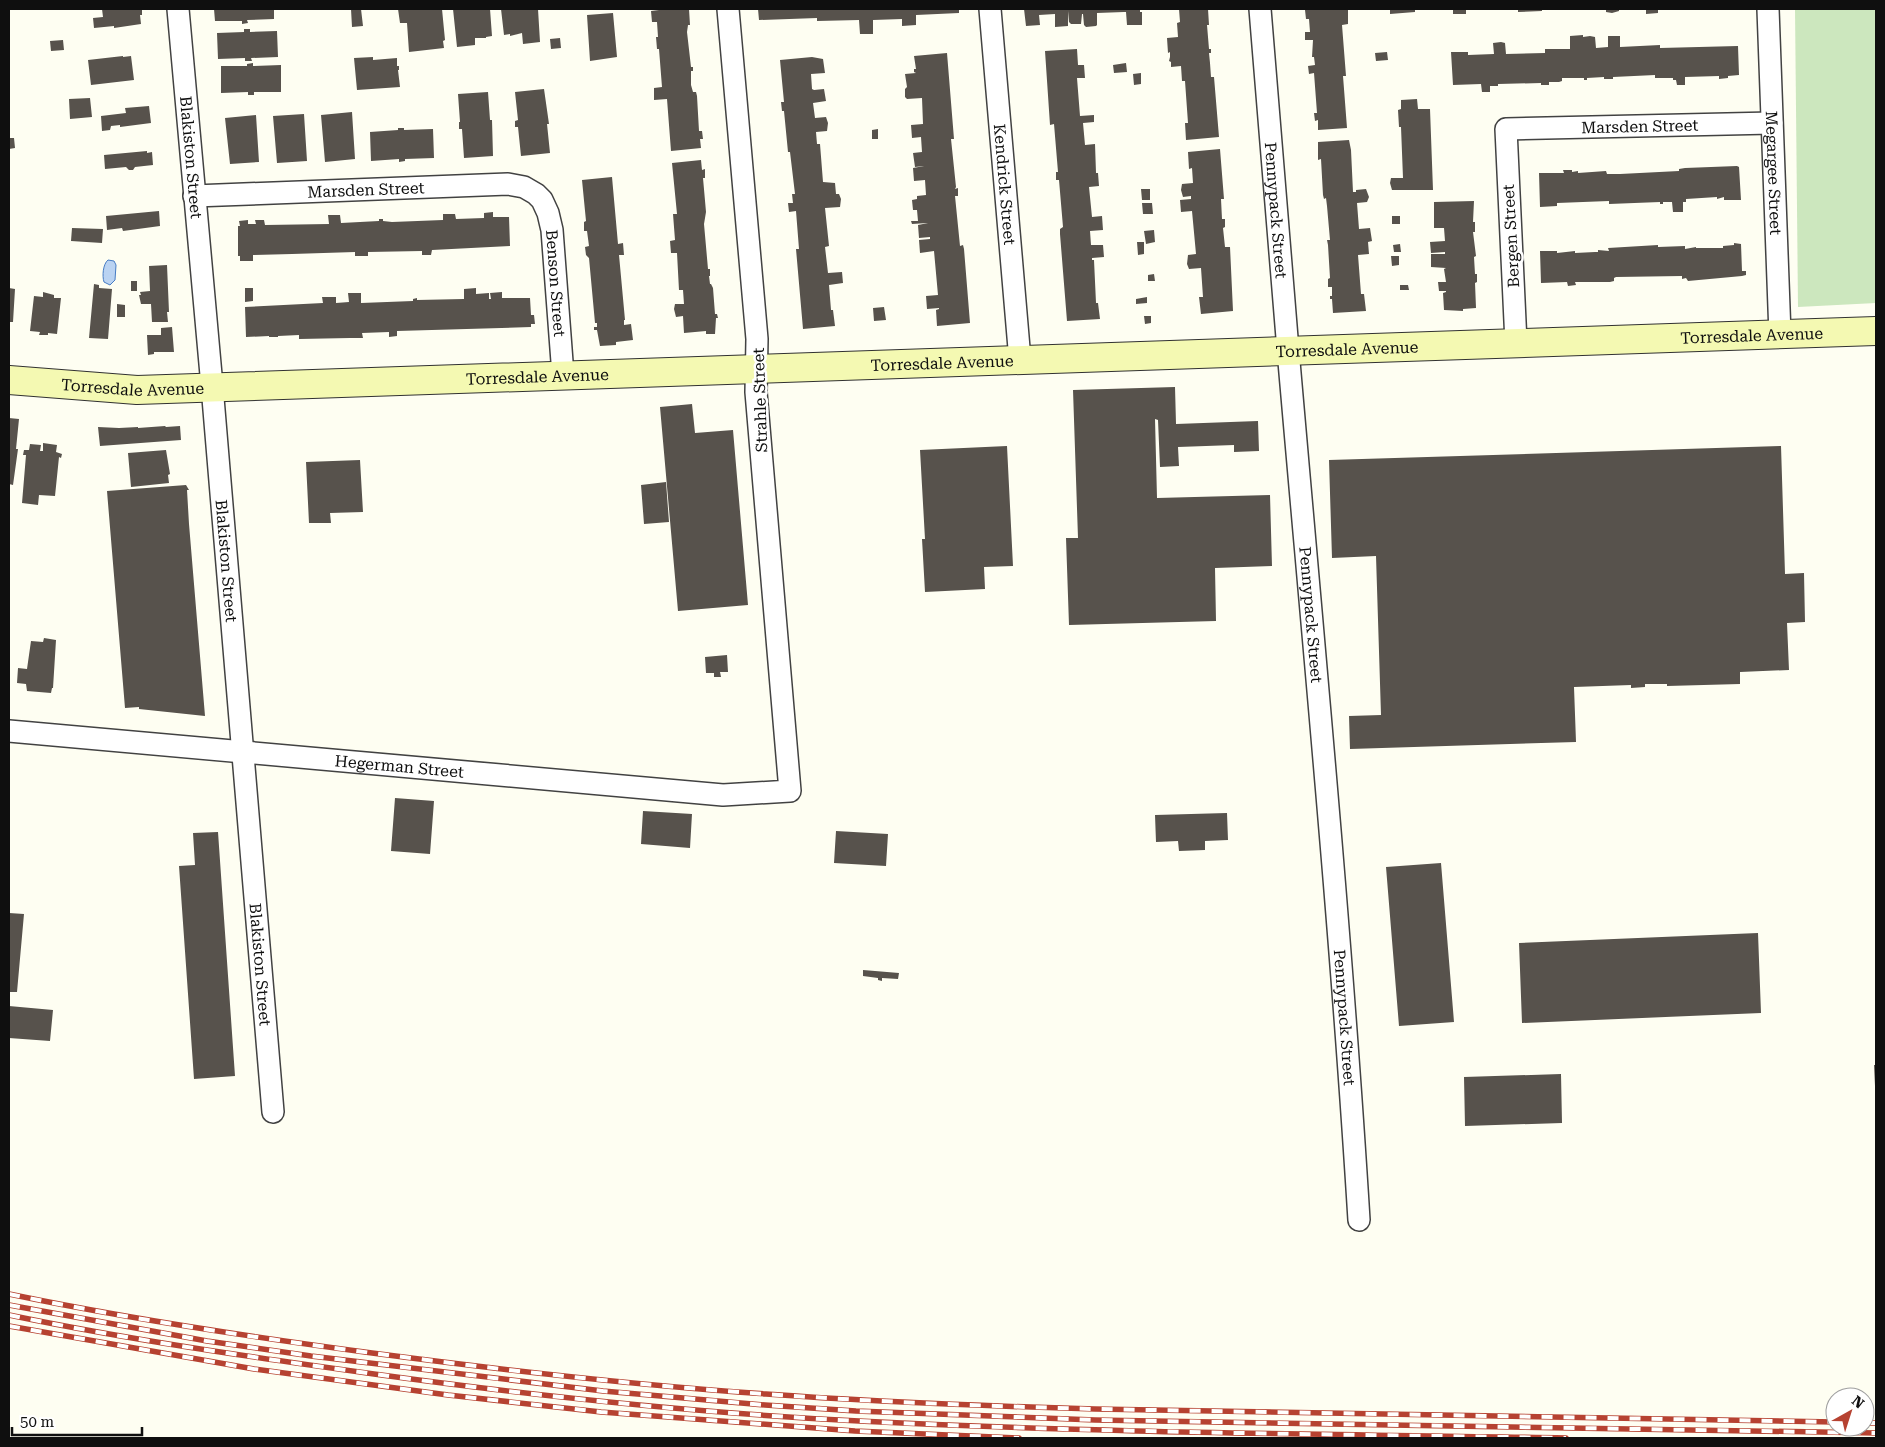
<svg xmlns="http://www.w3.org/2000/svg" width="1885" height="1447" viewBox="0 0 1885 1447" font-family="'Roboto Serif',serif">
<rect width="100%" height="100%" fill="#fefef2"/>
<path fill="#cce7be" d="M1795,9H1876V303L1798,307Z"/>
<path fill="#bad3f2" stroke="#467cc4" d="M108,260L114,261L116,265L115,280L110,285L104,282C102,276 103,264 108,260Z"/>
<path fill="#57524c" d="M102,9H142V15H140L141,24L114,28V26L94,28L93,18L103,17Z
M214,9H274V19L247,20L248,23L242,24V21H215Z
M351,9H361L363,26L352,27Z
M398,9H442L445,40L443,41L444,48L409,52L407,23H400Z
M453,9H490L492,36L486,37V38H475V45L457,47Z
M501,9H538L540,42L523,44L522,33L510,36V34L504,35Z
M659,9H689L690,25H688L687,32L691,67H693V71H691V85L693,92H696L697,96L699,131H702L703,139H700L701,148L671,151L667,99L654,100V88L662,87L659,49H657L656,37H658L657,22H652L651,11L659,10Z
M758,9H959V13L916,15V25L902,26V19L873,20V34H860L859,20L817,21V18L759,20Z
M1024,9H1140V12H1142V25H1127L1126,12H1124L1097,13V25L1096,26L1086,27L1084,25L1083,14H1082L1081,24H1071L1069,22L1068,11V26L1055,27V14L1039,15L1040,25L1026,26Z
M1179,9H1208L1209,25H1207L1209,49H1211V53H1209L1210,63L1211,77H1214L1219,137L1186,140L1185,123H1188L1185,81H1182L1181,66L1171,67V62L1169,61L1170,57V52L1168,53L1167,38L1178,37L1177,23L1180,22Z
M1307,9H1348V24L1342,25L1346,76H1343L1347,128L1318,130V120L1315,121L1314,113H1317L1314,73L1309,74L1308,66L1315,65L1314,57H1312L1313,40H1305V32H1310L1309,19H1306L1305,10H1307Z
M1390,9H1415V12L1390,14Z
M1453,9H1466V14H1453Z
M1518,9H1542V11L1518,12Z
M1606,9H1619V11L1612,13L1606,12Z
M1646,9H1658V13L1646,14Z
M613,13L617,57L590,61L587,15Z
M244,29H250V32L277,31L278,57L251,58L252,61H245V58L218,59L217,33L244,32Z
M1583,35V37L1590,36L1595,37L1596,48L1608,47V36H1620V47L1660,45V48L1738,46L1739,75L1728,76V78L1719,79V76L1685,77V85H1677L1676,80H1673V78H1655V75L1613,77V79H1604V77L1587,78V80H1584V78H1562V81L1559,82H1549V85H1541V83L1498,84V86H1490V92H1482L1481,84L1453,85L1451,52H1468V55L1494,54L1493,43L1501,42L1505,43L1506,54L1545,53V49H1570V36Z
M560,38L561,48L551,49L550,39Z
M63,40L64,50L51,51L50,41Z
M1077,49L1078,65H1084L1085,78H1077L1080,116L1094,115V122L1083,123L1085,145L1095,144L1096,173H1098L1099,186L1089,187L1092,217L1102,216L1103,230L1090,231L1091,245H1103L1104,257L1092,258V260H1094L1096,303H1098L1100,319L1067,321L1060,234V229L1063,227L1059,180H1056V172H1058L1054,124L1050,125L1045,51Z
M1387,52L1388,60L1376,61L1375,53Z
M947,53L954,139H951L956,187L955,189L958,188V196H955L960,246L963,245L964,249L970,323L937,326L936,310L939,309V308L927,309L926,296L938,295L934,251L920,253L919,240L930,239V237L919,238L918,225L928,223L912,224L911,221H918L917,210H913L912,200L917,199V196L926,195L925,180L914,181L913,168L924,166L915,167L913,153L922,152L921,137L912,138L911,125L923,124L922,98L907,99L905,97V89L907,87L905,74L916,73L914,72V69H916L914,56Z
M123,56V57L131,56L134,80L91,85L88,60Z
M373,57V60L397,58V66H399V70H398L400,87L357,90L354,58Z
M812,57L823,59L825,73L811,74L812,89L814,90L824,89L826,101L813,103L815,118L826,117L828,123L827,131L816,132L817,144H820L823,182L835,183L836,194H839L841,199L840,207L825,208L829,246L825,247L828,273L842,272L843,283L829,285L831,310H833L835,326L803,329L796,249H799L796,211L789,212L788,203H793L792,194H795L790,152H788L784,111H782L781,102H784L780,60Z
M253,63V66L281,65V92H254V95H248V92L221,93V66H247V64Z
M1126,63L1127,72L1114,73L1113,65Z
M1141,73V84L1134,85L1133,74Z
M544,89L549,124H547L550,153L521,156L518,127H515V121L518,120L515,92Z
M488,92L490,120H492L493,156L464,158L462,129H459V122H460L458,94Z
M90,98L92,117L70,119L69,99Z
M1417,99L1418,109H1430L1433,190H1392L1390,183L1391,178H1403L1401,127H1399L1398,110L1401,109V100Z
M149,106L151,123L120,127V125L111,126L110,130L102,131L101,116L126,113L125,108Z
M352,112L355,159L325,162L321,115Z
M304,114L307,161L277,163L273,116Z
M256,115L259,162L230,164L225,118Z
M398,128H404V130L433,129L434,158L405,159V161L399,162V159L371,161L370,132L398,130Z
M878,129V139H872V130Z
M9,138H14L15,148L9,149Z
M1349,140L1351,150L1353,192H1356V190L1366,189L1369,197L1367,202L1357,203L1359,229L1370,228L1372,241L1368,242L1369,254L1358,255L1361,294H1364L1366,311L1333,313L1332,299H1330V296H1332V287H1328V279L1330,278L1328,245L1327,240H1330L1327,206L1326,198L1324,199L1323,195L1321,159L1318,160V142Z
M1220,149L1224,199H1221L1222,219H1225V227L1223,228L1225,247H1230L1233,311L1201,314L1199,297H1203L1201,268L1189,269L1187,264L1188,255L1196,254L1192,211L1181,212L1180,200L1191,199V196L1183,197L1181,190L1182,184L1193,183L1192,168L1189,169L1188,152Z
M147,151V153L152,152L153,165L135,167L133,170H129L126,167L105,169L104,155Z
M701,160L702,170L705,169V178H703L706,212L704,224L708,269H710V276H709L710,284H711L713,288L715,314H717L718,318H716L715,334H706V331L684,333L683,316L676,317L674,309L675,304H684L683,290H679L677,253H671L670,241L675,240L673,214H677L672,163Z
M1737,166L1739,167L1741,200H1724V197L1717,199V197L1686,199V202H1683V212H1673L1672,202H1663V204H1660V202L1609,204V201L1557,203V206L1540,207L1539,173H1564L1563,170H1572V172L1578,171V173L1606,171L1607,174H1620L1679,171V169L1685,168Z
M612,177L618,244L623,243L624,255H619L625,320H624V325L631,324L633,340L616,342V345L600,346L597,330H594V327H597V323H595L589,258L586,255L585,247L589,246L587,231H584V222L586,221L582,180Z
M1141,189H1150V200H1142Z
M1474,201L1473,222H1475V232H1473L1476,256L1474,257L1475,274H1477V282L1475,283L1476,308L1463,309V311L1444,310L1443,293L1446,292V291H1439L1438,282H1446L1444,269L1446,268L1431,267V254H1445V252L1431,253L1430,242L1445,241L1444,228H1434V202Z
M1142,203H1152L1153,214H1143Z
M159,211L160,226L123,231L122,228L107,230L106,216Z
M493,212V217H509L510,246L432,250L431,255H422V251L368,252V256H355V252L292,254L253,255V261H240V256H238V226H240L239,221L248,220V224H256L255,220H264L265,225L329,224L328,215H340L341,223L379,221V219H383V221L392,222L443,220V214H455L456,219L484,218V213Z
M1392,216H1400V224H1392Z
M72,228L103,229L102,243L71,241Z
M1154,230L1155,242L1146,244L1144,231Z
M1137,242H1144V254L1138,255Z
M1734,243L1741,244L1742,271H1746V275L1742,276L1688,281L1686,278L1682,279V276L1616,277L1614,278V281L1610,282H1575L1576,285L1568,286L1567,282L1541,283L1540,251H1557V253L1575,251V253L1595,252H1598V250L1609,251L1608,248L1658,245V247L1685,246V249L1696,247V248H1723V246L1734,245Z
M1400,244L1401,252H1394L1393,245Z
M1391,256H1399V265L1392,266Z
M167,265L169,312H167L168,322H152L151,304H141L139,295H141L140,292L150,291L149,266Z
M1154,274L1155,281H1148V275Z
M131,281H137V291H131Z
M94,284L99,285V288L112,289L108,339L89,338Z
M1400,285H1408L1409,290H1400Z
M9,288L15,289L13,322H9Z
M245,288H253V301L245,302Z
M476,288V294L489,293V299H491L490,293L502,292V298H530L531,315H534L535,324H531V327L397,331V336L389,337V332L362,333L363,338H350L299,339V335L278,336V337H269V336L246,337L245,307L323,303L322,297H336V303L349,302L348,293H361V303L413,301V299L417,298V300L464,299V289Z
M43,292L54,295V298H61L57,334L48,333V335H39L40,332L30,331L34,296L43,297Z
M1147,297V303L1136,304V299Z
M117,304L125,305V317H117Z
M884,307L886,320L874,321L873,308Z
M1144,316H1151V323L1145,324Z
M172,327L174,352H154V354L148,355L147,335H161V328Z
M1175,387L1176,424L1258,421L1259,451L1234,452V445L1178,447L1179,466L1160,467L1158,420L1155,419L1157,498L1270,495L1272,566L1215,568L1216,621L1069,625L1066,538H1078L1073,390Z
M692,404L695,433L733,430L748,605L678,611L660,407Z
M9,418L19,419L16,449H18L13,485L9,484Z
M165,426L166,427L180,426L181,440L100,446L98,427L119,428L138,427V428Z
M43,443L57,445L56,452L62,454L61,458L59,457L55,496L39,495L38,505L22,503L26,455H23L24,450H29L30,444L41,445L40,451H43Z
M1007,446L1013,566L984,567L985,589L925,592L922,539H925L920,450Z
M1781,446L1785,574L1804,573L1805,622L1787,623L1789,670L1740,672V684L1667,686V684H1645V687L1631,688V685L1574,687L1576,742L1350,749L1349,716L1381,715L1376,556L1332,558L1329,460Z
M166,450L170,474L168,475L169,483L131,487L128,453Z
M360,460L363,512L330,513L331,523H309L306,462Z
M666,482L669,522L644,524L641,485Z
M186,485L189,490H187L189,524L205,716L139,709V707L125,708L107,491Z
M44,638L56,640L53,688H52L51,693L27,691L26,684L17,683L18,668L27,669L31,641L43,642Z
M727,655L728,672H720L721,677H714V673H706L705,657Z
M395,798L434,801L430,854L391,851Z
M643,811L692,814L690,848L641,844Z
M1227,813L1228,840L1205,841V850L1179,851L1178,841L1156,842L1155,815Z
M836,831L888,834L886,866L834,863Z
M218,832L235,1076L194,1079L179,866L195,865L193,833Z
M1441,863L1454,1022L1399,1026L1386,867Z
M9,913L24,914L17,992H9Z
M1758,933L1761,1013L1522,1023L1519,943Z
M863,970L899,973L898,979L882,978V981L878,980V978L863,976Z
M9,1006L53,1010L50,1041L9,1038Z
M1874,1065H1876V1086H1875Z
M1561,1074L1562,1123L1465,1126L1464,1077Z"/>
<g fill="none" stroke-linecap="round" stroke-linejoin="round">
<g stroke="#424242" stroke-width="24">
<g id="street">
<path id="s1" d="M178,9L212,386L273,1112"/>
<path id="s2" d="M990,9L1020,360"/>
<path id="s3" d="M1260,9C1269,122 1278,236 1288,350C1313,639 1341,929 1359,1220"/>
<path id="s4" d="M1768,9L1780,335"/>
<path id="s5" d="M194,196L508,184L524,187L536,194L542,200L548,213L552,230L563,375"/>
<path id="s6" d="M1516,343L1506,129L1772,123"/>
<path id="s7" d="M9,731L723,795L790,791L756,392L757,339L728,9"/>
</g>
</g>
<g stroke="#313131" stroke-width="30">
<g id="secondary">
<path id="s8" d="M9,380L137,390L1876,331"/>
</g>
</g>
<use href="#street" stroke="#fff" stroke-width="21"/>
<use href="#secondary" stroke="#f4f9b2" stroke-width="28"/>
<g stroke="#b64231" stroke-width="5.5">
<path id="rail" d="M9,1294C129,1319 251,1337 372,1353C503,1370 634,1385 766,1394C876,1402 986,1406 1095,1409L1835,1422
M9,1305L207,1341L311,1356L603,1391L765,1405L856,1411L1095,1420L1876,1433
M9,1315C130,1340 251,1357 374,1374C535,1396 696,1413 859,1421C1094,1433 1330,1434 1566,1438
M9,1326L254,1369L448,1395L601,1412L855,1431L1019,1438
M1865,1423H1876"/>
</g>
<use href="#rail" stroke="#fff" stroke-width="4" stroke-dasharray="11" stroke-linecap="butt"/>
</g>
<g text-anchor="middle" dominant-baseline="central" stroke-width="5" stroke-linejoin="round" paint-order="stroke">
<g font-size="16" fill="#0f0f0f" stroke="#fff">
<text stroke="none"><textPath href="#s6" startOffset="348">Marsden Street</textPath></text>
<text stroke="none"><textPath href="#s1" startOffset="149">Blakiston Street</textPath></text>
<text stroke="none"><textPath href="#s4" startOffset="164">Megargee Street</textPath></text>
<text stroke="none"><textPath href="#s2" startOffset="176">Kendrick Street</textPath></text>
<text stroke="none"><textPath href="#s5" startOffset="172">Marsden Street</textPath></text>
<text stroke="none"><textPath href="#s3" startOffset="202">Pennypack Street</textPath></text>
<text transform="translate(1511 236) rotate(-93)">Bergen Street</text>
<text stroke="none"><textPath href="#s5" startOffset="438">Benson Street</textPath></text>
<text stroke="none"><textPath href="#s8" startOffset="1744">Torresdale Avenue</textPath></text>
<text stroke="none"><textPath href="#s8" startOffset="1339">Torresdale Avenue</textPath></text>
<text stroke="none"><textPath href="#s8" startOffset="934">Torresdale Avenue</textPath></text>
<text stroke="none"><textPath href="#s8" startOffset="529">Torresdale Avenue</textPath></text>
<text stroke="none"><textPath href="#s8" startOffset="124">Torresdale Avenue</textPath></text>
<text transform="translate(760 400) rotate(-92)">Strahle Street</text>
<text stroke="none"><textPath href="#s1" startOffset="554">Blakiston Street</textPath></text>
<text stroke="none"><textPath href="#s3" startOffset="608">Pennypack Street</textPath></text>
<text stroke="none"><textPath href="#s7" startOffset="392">Hegerman Street</textPath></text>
<text stroke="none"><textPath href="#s1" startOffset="959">Blakiston Street</textPath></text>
<text stroke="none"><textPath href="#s3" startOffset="1012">Pennypack Street</textPath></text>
</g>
</g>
<rect width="1885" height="1447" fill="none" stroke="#0f0f0f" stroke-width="20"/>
<g transform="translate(1850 1412) rotate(39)"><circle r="24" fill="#ffffff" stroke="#9f9f9f"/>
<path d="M0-4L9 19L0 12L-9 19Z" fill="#b64231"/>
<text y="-8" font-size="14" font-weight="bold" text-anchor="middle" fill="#0f0f0f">N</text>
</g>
<path d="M12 1427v8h130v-8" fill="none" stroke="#0f0f0f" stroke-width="2.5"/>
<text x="20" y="1427" font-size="15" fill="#0f0f0f" stroke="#ffffff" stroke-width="4" paint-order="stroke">50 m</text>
</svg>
